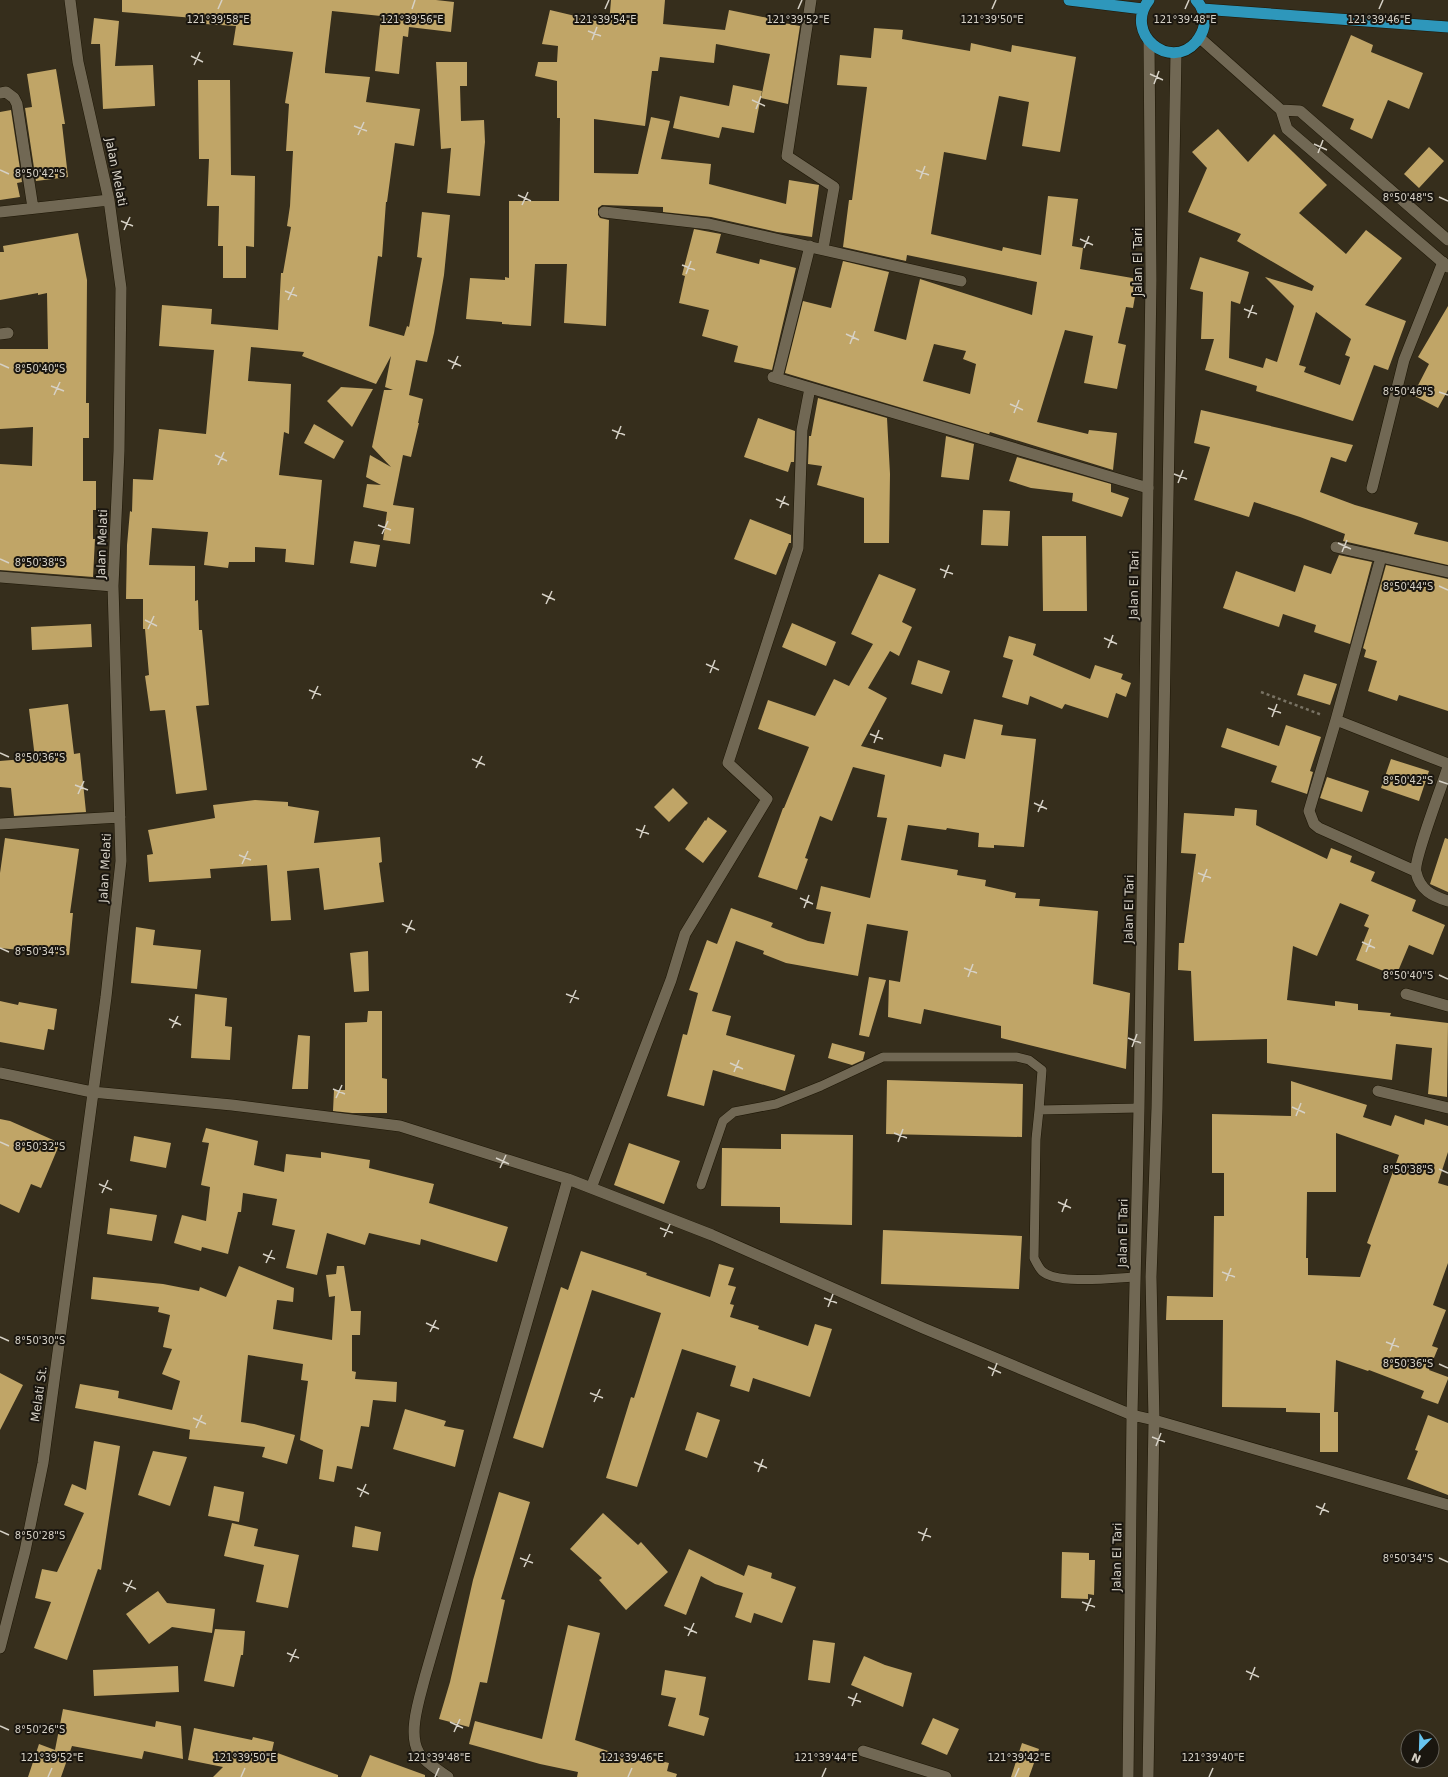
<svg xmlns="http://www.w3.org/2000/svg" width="1448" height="1777" viewBox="0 0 1448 1777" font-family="'DejaVu Sans',sans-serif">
<rect width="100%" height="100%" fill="#362e1c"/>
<path fill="#c0a567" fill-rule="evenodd" d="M122,0H436L454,2L451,32L409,27L408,37L403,36L399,74L375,71L381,16L332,11L325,69V73L370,77L366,102L420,109L414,146L395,143L387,202H386L382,257L378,256L369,326L404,336L407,326L409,327L422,258L417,257L422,212L450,215L444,275L434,333L427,362L416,360L409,395L423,399L418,423H419L411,457L403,455L393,505L414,508L410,544L383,540L387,512L363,507L367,484L381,485L366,477L370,455L391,467L372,447L384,390H393L385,387L391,356L376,384L302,356L304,352L251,347L248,381L291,384L289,434L284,432L279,475L322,480L314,565L285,562L286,549L255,547V562H229L228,568L204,565L208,532L152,528L149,565L195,566V601L198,600L199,630H202L209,705L196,706L207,790L176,794L165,710L150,711L145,676L149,675L145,629H143V599H126L127,545L130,511L132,512L133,479L153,480L159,429L206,434L214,350L159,346L162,305L212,309L211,324L278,330L281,273H283L291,227L287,226L290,206L293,151H286L289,104L285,103L293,52L233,45L236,26L205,24L206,19L122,12Z
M611,0H665L663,24L725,30L729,10L773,19V21L800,26L788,104L761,98L770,54L716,44L714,63L660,57L658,71H652L645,126L594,119V173L638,174L651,117L670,121L661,159L711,164L709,184L786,204L789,180L819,185L812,237L777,232L711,217L663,212V207L602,205L598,208V215L600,218L609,220L606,326L564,323L567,264H535L531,326L502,324V322L466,319L470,278L505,280V277L509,278V201H559L560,118H557V81L535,76L538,62H557L558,46L542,44L550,10L609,24Z
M94,18L119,21L115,66L153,65L155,106L103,109L100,44H91Z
M874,28L903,30L902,39L970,51L971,43L1011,52L1012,45L1076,57L1060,152L1022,146L1029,102L999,96L986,160L944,152L931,234L1002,251L1003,247L1041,255L1048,196L1078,199L1072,246L1083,248L1080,269L1138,279L1133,308L1126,307L1118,343L1126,345L1117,389L1084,383L1093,336L1065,330L1037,422L1088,434L1089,430L1117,433L1113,470L990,432L989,434L785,373L803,301L831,308L843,261L889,272L874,331L906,340L920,279L1032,315L1037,282L907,255L906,261L843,247L849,200H852L867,87L837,85L840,55L871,58ZM934,344L966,351L963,359L976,364L970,394L923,381Z
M1351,35L1373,45L1371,52L1423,73L1409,109L1388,100L1372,139L1350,129L1354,119L1322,106Z
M436,62H467V86H460L461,121L484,120L485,142L480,196L447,193L451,148L441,149Z
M56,69L65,124H62L68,177L36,181L25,108L32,107L27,74Z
M198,80H230L231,175L255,176L254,247L246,246V278H223V246H218L219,206H207L209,159H199Z
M733,85L762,91L754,133L722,127L719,138L673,128L680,96L729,106Z
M11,110L22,182L17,183L20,197L0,200V112Z
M1218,129L1248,162L1274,134L1293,152L1327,185L1299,213L1346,254L1366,230L1402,258L1365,305L1406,321L1388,370L1374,365L1353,421L1256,391L1257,386L1205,370L1214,339H1201L1203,292L1190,289L1200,257L1249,272L1240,304L1231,301L1229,358L1263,368L1266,358L1277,362L1294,306L1265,277L1312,291L1314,286L1237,241L1241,234L1188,212L1207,168L1192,152ZM1316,312L1351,339L1345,355L1350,357L1340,385L1304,372L1306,367L1299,365Z
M1429,147L1444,161L1419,188L1404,174Z
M694,229L721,234L716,253L759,264L760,259L796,268L772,370L734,362L738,346L702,336L709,310L679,303L685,276L682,275Z
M78,233L87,280L86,403H89V438H83V481H96V510H93V539H95L93,577L0,570V464L32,466L33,427L0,429V349H48L47,293L38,295V293L0,300V252H4L3,246Z
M1448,306V390L1438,408L1413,395L1429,364L1418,357Z
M341,387L373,389L352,427L327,401Z
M818,398L887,418L890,474L889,543H864V498L817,485L822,466L808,464L809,436H811Z
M1201,410L1353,445L1346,462L1331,457L1320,492L1355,505L1418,523L1414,534L1448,542V565L1343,541L1345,534L1300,517L1254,502L1249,517L1194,500L1210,447L1194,443Z
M758,418L795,431L794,462H791L788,472L744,457Z
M314,424L344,441L334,459L304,443Z
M946,436L974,444L969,480L941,477Z
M1017,457L1111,484V492L1129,498L1122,517L1072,501L1073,493L1031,488L1009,481Z
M983,510L1010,511L1008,546L981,545Z
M750,519L791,535V543H789L776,575L734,559Z
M1042,536H1086L1087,611H1043Z
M354,541L380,545L376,567L350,563Z
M1339,555L1372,562L1350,644L1314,632L1316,625L1283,614L1279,627L1223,608L1236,571L1295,592L1304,565L1331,574Z
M1386,565L1448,579V711L1399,695L1397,701L1368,691L1377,661L1364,657L1366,650L1363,648Z
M879,574L916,589L902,622L912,627L899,656L890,651L868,688L887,698L861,746L941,767L944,754L965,759L974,719L1003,725L1001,735L1036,739L1024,847L994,845V848L978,847L979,833L947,828L946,830L908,825L901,860L958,870L957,875L986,880L985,886L1016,893L1015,898L1040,899L1039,906L1098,911L1093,984L1130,993L1126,1069L1001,1038V1026L924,1009L921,1024L888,1017L889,980L900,982L908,931L867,924L858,976L786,963L763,954L764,951L736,941L712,1011L731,1016L726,1035L795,1055L785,1091L713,1070L704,1106L667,1096L683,1034L687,1035L698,993L689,990L707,940L717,944L731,908L773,923L771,927L808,941L824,944L831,912L816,909L821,886L870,898L887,818L877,817L885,775L853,767L832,821L820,816L805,858L808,859L797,890L758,877L783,808H784L809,747L758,729L768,700L815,716L834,679L849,686L873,644L851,634Z
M792,623L836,642L826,666L782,647Z
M91,624L92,647L32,650L31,627Z
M1009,636L1036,644L1033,655L1090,679L1095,665L1123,674L1121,679L1131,683L1126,697L1116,693L1108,718L1065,704L1062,709L1030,696L1028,705L1002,697L1013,660L1003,657Z
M918,660L950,671L942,694L911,684Z
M1304,674L1337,684L1330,705L1297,695Z
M68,704L74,754L80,753L86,812L14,816L11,788L0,787V761L35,758L29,709Z
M1286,725L1321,737L1310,771L1313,772L1307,794L1271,782L1277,766L1221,747L1227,728L1279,746Z
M1391,759L1429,771L1419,801L1381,788Z
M1327,777L1369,791L1362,812L1320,798Z
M673,788L688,803L669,822L654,807Z
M255,800L288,802V806L319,811L314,843L380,837L382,862L379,863L384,902L324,910L319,868L287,871L291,920L271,921L267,865L210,869L211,878L149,882L147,855L153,854L148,830L215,818L213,805Z
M1235,808L1257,810L1256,825L1327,859L1331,848L1352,856L1350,862L1375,872L1371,881L1416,900L1412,911L1445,925L1433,955L1409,945L1396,976L1356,960L1369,928L1364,926L1369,915L1340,903L1317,956L1293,946L1287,1000L1335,1006V1001L1358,1004V1010L1391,1013L1390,1016L1448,1023L1447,1097L1428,1094L1432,1048L1396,1044L1392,1080L1267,1063V1039L1194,1041L1191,971L1178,970L1179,943H1184L1196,854L1181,853L1184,813L1234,816Z
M708,817L727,831L703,863L685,849L705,820L706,821Z
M5,838L79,849L70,913H73L69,955L0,948V873Z
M1445,838L1448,839V892L1430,884Z
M136,927L155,930L153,945L201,950L197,989L131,983Z
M368,951L369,991L354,992L350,953Z
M869,977L886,980L869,1037L859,1035Z
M195,994L227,998L225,1026L232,1027L230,1060L191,1058Z
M0,1001L18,1005L19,1002L57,1009L54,1030L48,1029L44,1050L0,1042Z
M368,1011H382V1078L387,1079V1113H352L333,1111L334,1090H345V1023L367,1022Z
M298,1035L310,1036L308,1089H292Z
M832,1043L865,1052L863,1060L852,1065L828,1058Z
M887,1080L1023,1084L1022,1137L886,1134Z
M1291,1081L1367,1105L1363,1117L1391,1126L1395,1115L1424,1125L1425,1119L1448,1126V1152L1438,1183L1448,1186V1263L1433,1305L1446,1310L1432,1346L1438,1348L1429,1370L1448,1377V1379L1438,1404L1421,1398L1424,1391L1369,1370L1368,1371L1336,1360L1334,1412H1338V1452H1320V1413L1286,1412V1408L1222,1407L1223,1320H1166L1167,1296L1213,1297L1214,1216H1224V1173H1212V1114L1291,1116ZM1336,1133L1399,1155L1367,1243L1371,1245L1360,1277L1308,1275V1258H1306L1307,1192H1336Z
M0,1119L10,1121L60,1143L41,1188L31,1184L19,1213L0,1204Z
M206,1128L258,1141L254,1165L284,1172L286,1154L321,1158V1152L370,1160L369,1168L434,1184L429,1203L508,1227L497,1262L421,1239L420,1245L369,1233L365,1245L327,1233L317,1275L286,1268L295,1230L272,1225L277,1199L243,1193L241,1212H238L228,1254L202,1247L201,1251L174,1243L182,1215L206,1221L210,1187L201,1185L209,1143L202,1142Z
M781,1134L853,1135L852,1225L780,1223V1207L721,1206L722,1148L781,1149Z
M134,1136L171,1143L166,1168L130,1161Z
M629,1143L680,1161L664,1204L614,1185Z
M110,1208L157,1215L152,1241L107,1234Z
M883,1230L1022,1236L1019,1289L881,1284Z
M581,1251L647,1273L646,1275L710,1297L719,1264L734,1268L728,1285L736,1287L730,1304L734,1305L730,1317L759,1326L758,1329L808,1346L815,1324L832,1329L810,1397L753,1378L749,1392L730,1386L736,1366L682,1349L637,1487L606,1478L631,1397L634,1398L661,1313L592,1290L543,1448L513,1438L561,1287L568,1290Z
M239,1266L294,1288L293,1302L277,1300L273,1329L332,1340L335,1296L329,1297L326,1275L336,1274L337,1266H344L351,1311H361L360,1335H352V1371L356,1372L355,1379L397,1382L396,1402L373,1400L369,1427L361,1426L352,1469L337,1466L334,1482L319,1479L323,1450L300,1440L308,1381L301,1380L303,1364L248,1355L241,1422L254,1424L295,1435L287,1464L262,1457L265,1447L189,1439L190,1430L75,1408L80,1384L119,1391L118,1398L172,1410L180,1381L162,1374L172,1349L163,1347L170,1315L158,1312L159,1307L91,1299L93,1277L163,1284L199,1291L200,1287L226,1297Z
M0,1373L23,1385L0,1430Z
M405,1409L446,1421L444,1426L464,1430L455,1467L393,1449Z
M697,1412L720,1420L707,1458L685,1450Z
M1428,1415L1448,1423V1495L1407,1479L1418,1451L1415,1450Z
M94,1441L120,1446L101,1570L98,1569L67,1660L34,1648L51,1602L35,1598L42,1569L57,1572L84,1513L64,1505L72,1484L86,1490Z
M153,1451L187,1457L170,1506L138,1495Z
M214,1486L244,1492L239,1522L208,1516Z
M499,1492L530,1502L501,1599L505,1600L487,1683L480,1682L469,1727L439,1719L450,1682L473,1580Z
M603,1513L638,1545L641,1542L668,1572L626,1610L599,1580L602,1578L570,1549Z
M232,1523L258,1529L254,1546L299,1555L288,1608L256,1602L264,1565L224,1556Z
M355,1526L381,1532L378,1551L352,1547Z
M689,1549L744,1576L748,1565L772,1573L771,1578L796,1587L782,1623L754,1613L751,1623L735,1617L743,1593L715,1584L701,1576L686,1615L664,1606Z
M1062,1552L1089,1553V1560H1095L1094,1595L1088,1594V1599L1061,1598Z
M158,1591L167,1603L215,1609L212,1633L172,1627L149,1644L126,1614Z
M568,1625L600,1633L575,1740L638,1761L640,1756L669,1763L667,1771L677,1774L676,1777H577L578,1772L540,1764L469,1744L475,1721L542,1739Z
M215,1629L245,1631L243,1655H241L234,1687L204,1681Z
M813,1640L835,1643L830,1683L808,1680Z
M864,1656L885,1665L912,1673L903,1707L851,1685Z
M178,1666L179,1692L94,1696L93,1670Z
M665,1670L706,1677L699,1715L709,1718L704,1736L668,1726L676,1698L661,1695Z
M63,1709L155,1727L156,1721L181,1726L183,1759L144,1751L142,1759L72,1746L61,1777H28L39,1744L55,1750Z
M933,1718L959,1729L947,1755L921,1744Z
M194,1728L252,1740L253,1737L274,1742L272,1751L338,1775V1777H213L223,1767L188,1760Z
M1022,1743L1039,1749L1029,1777H1011Z
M370,1755L425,1775V1777H361Z"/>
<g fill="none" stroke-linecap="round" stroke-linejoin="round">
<g stroke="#1d1605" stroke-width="10">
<path id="service" d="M701,1185L723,1121L734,1112L776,1104L821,1086L883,1057H1017L1029,1060L1042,1070L1039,1110
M1135,1277C1115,1278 1056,1285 1042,1271C1039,1268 1036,1262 1034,1258L1036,1139L1039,1110L1139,1108"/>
</g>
<g stroke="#1d1605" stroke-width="12">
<path id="minor" d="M811,0L787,156L834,187L823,249
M0,93L6,92L14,98L17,104L33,208
M0,212L109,200
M604,212L709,224L961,281
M0,334L8,333
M773,377L1148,488
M777,378L810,246
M1372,488L1404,360L1443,262
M1336,547L1448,572
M1381,557L1336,720L1309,811L1314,824L1319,828L1415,871
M0,577L113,586
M1336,720L1448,764
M1448,767C1443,783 1413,861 1416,872C1420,890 1432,896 1448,901
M0,824L120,817
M1406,994L1448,1006
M0,1073L92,1092L232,1105L400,1126L568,1179L712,1235L923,1328L1132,1415
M1378,1091L1448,1108
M591,1188L671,980L685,934L767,799L728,763L798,548L802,430L810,388
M0,1648L25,1551L43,1463L106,997L121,861L113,586L119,451L121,288L109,200L78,62L70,0
M863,1751L946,1777
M448,1777C438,1770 426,1763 419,1753C407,1734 420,1697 425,1677L568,1179"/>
</g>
<g stroke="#1d1605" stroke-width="12">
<path id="tertiary" d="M1200,38L1281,110L1287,129L1448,267
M1281,110L1300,111L1448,240
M1132,1415L1154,1420L1448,1505
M1128,1777L1132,1415L1139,1108L1151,280L1149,42
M1148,1777L1154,1420L1151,1277L1157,1108L1176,53"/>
</g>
<g stroke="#1d1605" stroke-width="12">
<path id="trunk" d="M1069,0L1143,9
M1149,0C1123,33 1170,72 1196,42C1200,37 1203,32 1204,26C1205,16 1203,7 1196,0
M1202,9L1448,27"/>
</g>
<path stroke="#797364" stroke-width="2.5" stroke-dasharray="3 3" stroke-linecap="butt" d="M1261,692L1322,715"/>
<use href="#service" stroke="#716854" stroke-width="9"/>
<use href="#minor" stroke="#716854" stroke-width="11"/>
<use href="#tertiary" stroke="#716854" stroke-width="11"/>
<use href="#trunk" stroke="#2e97bb" stroke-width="11"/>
</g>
<path fill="none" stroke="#d6d1c6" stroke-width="1.5" d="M218,9L222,0M412,9L415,0M605,9L609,0M798,9L802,0M992,9L996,0M1185,9L1189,0M1379,9L1383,0M588,31L601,36M592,40L597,27M191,56L203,62M194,65L200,52M1150,74L1163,80M1154,84L1159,71M752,100L765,106M756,109L761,96M354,126L367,131M358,135L364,122M1314,144L1327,150M1318,153L1323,140M0,170L9,174M916,170L929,175M920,179L925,166M518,195L531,201M1439,197L1448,201M522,205L528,192M121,221L133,226M124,230L130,217M1080,239L1093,245M1084,248L1089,236M682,265L695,270M686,274L691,261M285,291L297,296M288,300L294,287M1244,309L1257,314M1248,318L1253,305M846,334L859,340M850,344L855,331M448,360L461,366M0,364L9,368M452,369L458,356M51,386L64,391M1439,392L1448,395M54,395L60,382M1010,404L1023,410M1014,413L1019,400M612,430L625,435M616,439L621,426M215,455L227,461M218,465L224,452M1174,474L1187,479M1178,483L1183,470M776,499L789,505M780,508L785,496M378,525L391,530M382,534L388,521M1338,543L1351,549M1342,552L1347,540M0,559L9,563M940,569L953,574M944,578L949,565M1439,586L1448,590M542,594L555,600M546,604L552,591M145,620L157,626M148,629L154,616M1104,638L1117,644M1108,648L1113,635M706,664L719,670M710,673L715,660M309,690L321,695M312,699L318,686M1268,708L1281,713M1272,717L1277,704M870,734L883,739M874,743L879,730M0,753L9,757M472,759L485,765M476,768L482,756M1439,781L1448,784M75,785L88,790M78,794L84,781M1034,803L1047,809M1038,812L1043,800M636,829L649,834M640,838L645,825M239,855L251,860M242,864L248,851M1198,873L1211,878M1202,882L1207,869M800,898L813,904M804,908L809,895M402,924L415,930M406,933L412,920M1362,942L1375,948M0,948L9,952M1366,952L1371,939M964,968L977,973M1439,975L1448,979M968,977L973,964M566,994L579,999M570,1003L576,990M169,1019L181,1025M172,1028L178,1016M1128,1038L1141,1043M1132,1047L1137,1034M730,1063L743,1069M734,1072L739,1060M333,1089L345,1094M336,1098L342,1085M1292,1107L1305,1113M1296,1116L1301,1103M894,1133L907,1138M0,1142L9,1146M898,1142L903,1129M496,1158L509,1164M500,1168L506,1155M1439,1169L1448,1173M99,1184L112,1190M102,1193L108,1180M1058,1202L1071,1208M1062,1212L1067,1199M660,1228L673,1233M664,1237L670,1224M263,1254L275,1259M266,1263L272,1250M1222,1272L1235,1277M1226,1281L1231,1268M824,1298L837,1303M828,1307L833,1294M426,1323L439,1329M430,1332L436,1320M0,1337L9,1341M1386,1342L1399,1347M1390,1351L1395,1338M1439,1364L1448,1368M988,1367L1001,1373M992,1376L997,1363M590,1393L603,1398M594,1402L600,1389M193,1418L206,1424M196,1428L202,1415M1152,1437L1165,1442M1156,1446L1161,1433M754,1462L767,1468M758,1472L763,1459M357,1488L369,1494M360,1497L366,1484M1316,1506L1329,1512M1320,1515L1325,1503M0,1531L9,1535M918,1532L931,1537M922,1541L927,1528M520,1558L533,1563M1439,1558L1448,1562M524,1567L530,1554M123,1583L136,1589M126,1592L132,1580M1082,1602L1095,1607M1086,1611L1091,1598M684,1627L697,1633M688,1636L694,1623M287,1653L299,1658M290,1662L296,1649M1246,1671L1259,1677M1250,1680L1255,1667M848,1697L861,1702M852,1706L857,1693M450,1722L463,1728M0,1726L9,1730M454,1732L460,1719M48,1777L52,1768M241,1777L245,1768M435,1777L439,1768M628,1777L632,1768M822,1777L826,1768M1015,1777L1019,1768M1209,1777L1213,1768"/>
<g text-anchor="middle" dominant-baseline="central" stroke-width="4" stroke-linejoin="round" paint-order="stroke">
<g font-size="12" fill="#d6d1c6" stroke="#1a160f">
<text transform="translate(116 172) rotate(79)">Jalan Melati</text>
<text transform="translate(1138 262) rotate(-90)">Jalan El Tari</text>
<text transform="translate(102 544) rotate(-88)">Jalan Melati</text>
<text transform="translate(1134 585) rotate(-89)">Jalan El Tari</text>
<text transform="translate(105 868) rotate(-87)">Jalan Melati</text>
<text transform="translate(1129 909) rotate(-89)">Jalan El Tari</text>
<text transform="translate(1123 1233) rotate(-89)">Jalan El Tari</text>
<text transform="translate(39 1394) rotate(-82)">Melati St.</text>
<text transform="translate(1117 1557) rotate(-89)">Jalan El Tari</text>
</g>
</g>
<g font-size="10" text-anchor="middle" fill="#d6d1c6" stroke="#1a160f" stroke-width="4" stroke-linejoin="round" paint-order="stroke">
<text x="218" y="23">121°39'58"E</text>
<text x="412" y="23">121°39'56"E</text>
<text x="605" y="23">121°39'54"E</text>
<text x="798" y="23">121°39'52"E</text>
<text x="992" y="23">121°39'50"E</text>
<text x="1185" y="23">121°39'48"E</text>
<text x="1379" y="23">121°39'46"E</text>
<text x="40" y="177">8°50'42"S</text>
<text x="1408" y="201">8°50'48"S</text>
<text x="40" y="372">8°50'40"S</text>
<text x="1408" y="395">8°50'46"S</text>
<text x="40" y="566">8°50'38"S</text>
<text x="1408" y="590">8°50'44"S</text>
<text x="40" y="761">8°50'36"S</text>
<text x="1408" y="784">8°50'42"S</text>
<text x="40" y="955">8°50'34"S</text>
<text x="1408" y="979">8°50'40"S</text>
<text x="40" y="1150">8°50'32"S</text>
<text x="1408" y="1173">8°50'38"S</text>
<text x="40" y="1344">8°50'30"S</text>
<text x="1408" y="1367">8°50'36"S</text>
<text x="40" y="1539">8°50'28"S</text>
<text x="1408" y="1562">8°50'34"S</text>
<text x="40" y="1733">8°50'26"S</text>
<text x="52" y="1761">121°39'52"E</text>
<text x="245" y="1761">121°39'50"E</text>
<text x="439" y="1761">121°39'48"E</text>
<text x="632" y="1761">121°39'46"E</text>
<text x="826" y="1761">121°39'44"E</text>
<text x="1019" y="1761">121°39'42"E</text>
<text x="1213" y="1761">121°39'40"E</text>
</g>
<g transform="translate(1420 1749) rotate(203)"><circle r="19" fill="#1a160f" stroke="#656158"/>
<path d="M0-3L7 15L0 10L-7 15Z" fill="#67c4ef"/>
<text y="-6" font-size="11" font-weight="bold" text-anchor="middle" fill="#d6d1c6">N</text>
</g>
</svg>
